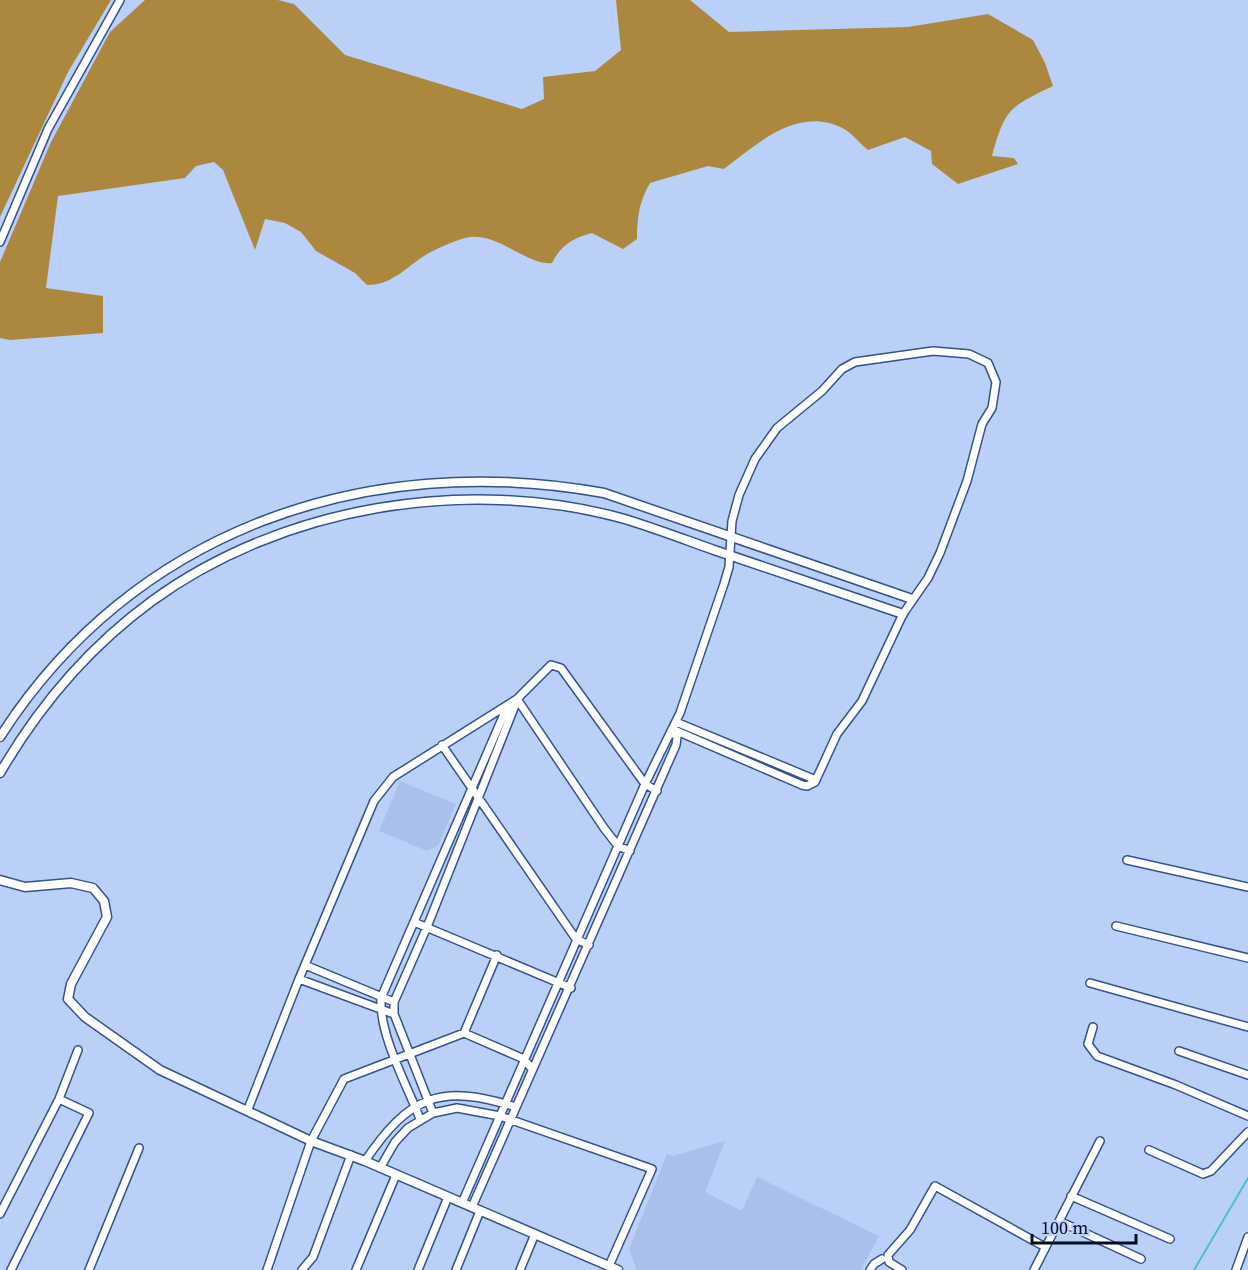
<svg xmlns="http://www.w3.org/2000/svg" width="1248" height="1270" viewBox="0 0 1248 1270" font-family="'Source Serif 4',serif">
<rect width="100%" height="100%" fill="#bad0f8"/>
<path fill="#a9c0ec" d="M400,781L456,804L438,846L427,851L379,831Z
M725,1141L705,1192L742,1211L757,1177L879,1236L861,1270H637L629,1249L667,1154L673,1156Z"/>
<path fill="#ac883e" d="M0,0H111L68,72L0,217Z
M145,0H278L294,4L345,55L522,109L544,99L543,77L595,71L621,50L616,0H690L729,32L908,27L988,14L1033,40L1045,63L1053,86C1009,107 1005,109 992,156L1014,158L1018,164L958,184L932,164L931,151L905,137L868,150C860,144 852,133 844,129C799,105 758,143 724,169L708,166L650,183C639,202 637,218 637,239L623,249L592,233C573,238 561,245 552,263C526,266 497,230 465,238C454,241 438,248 427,254C406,267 393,285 367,285L355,273L316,251L301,232L285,223L265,219L255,250L223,170L214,162L196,166L185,178L58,196L46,288L103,296V333L10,340L0,338V262L51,142L110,32Z"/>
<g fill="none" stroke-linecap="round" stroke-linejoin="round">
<path stroke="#4fc0c9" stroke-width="2" d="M1194,1270L1248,1178"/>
<g stroke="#35528d" stroke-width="10">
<path id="minor" d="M0,242L48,129L120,0
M517,699L604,828L618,846L630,851
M676,722L816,780
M442,745L576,939L589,945
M1127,860L1248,887
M414,922L571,988
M1116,926L1248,958
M305,965L394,1002
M299,979L394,1014
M1090,983L1248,1027
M1093,1027L1088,1044L1097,1056L1176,1085L1248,1116
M464,1033L497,955
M1179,1051L1248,1075
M248,1109L299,979L374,801L393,777L517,699L551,665L561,668L645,784L657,791
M433,1113L394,1014V1002L427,927L516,703
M420,1119C407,1085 379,1035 381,998L508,705L514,708
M1149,1150L1203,1174L1211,1171L1248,1132
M365,1161C409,1096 440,1083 516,1107
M380,1168L395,1142L408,1128L433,1113L457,1108L500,1116L652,1169L609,1266
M1071,1196L1170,1239
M462,1203L645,784L680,713L724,584L729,567L732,521L739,495L755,459L777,428L822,391L842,369L855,362L933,351L969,354L988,363L996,382L992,408L982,424L967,481L940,553L928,578L903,614L862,701L837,734L815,782L807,786L802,785L672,729
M472,1207L676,745L677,737L671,731
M0,1214L59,1099L78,1050
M1059,1221L1141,1259
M11,1270L89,1113L59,1099
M89,1270L139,1148
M267,1270L311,1141L344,1079L464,1033L524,1059L532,1069
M302,1270L313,1257L351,1155
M356,1270L396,1175
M418,1270L448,1197
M456,1270L480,1211
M520,1270L535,1234
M870,1270L874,1264L882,1259
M902,1270L889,1262L888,1255L910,1230L935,1186L1045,1247
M1034,1270L1100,1141
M1236,1270L1248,1237"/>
</g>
<g stroke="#35528d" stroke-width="11">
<path id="tertiary" d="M0,737C133,529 367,450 604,493L912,599
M0,773C39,706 89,647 152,601C282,506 467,476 621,518C652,527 683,539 714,550C777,571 840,593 903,614
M0,880L25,887L71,883L93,888L104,901L107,917L71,984L68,999L85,1017L160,1070L311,1141L365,1161L618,1270"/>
</g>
<use href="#minor" stroke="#fff" stroke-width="7"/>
<use href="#tertiary" stroke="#fff" stroke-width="8"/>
</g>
<path d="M1032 1234v9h104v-9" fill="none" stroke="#020a21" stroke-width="3"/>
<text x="1041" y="1234" font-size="18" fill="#020a21" stroke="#bad0f8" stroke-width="4.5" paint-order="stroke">100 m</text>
</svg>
